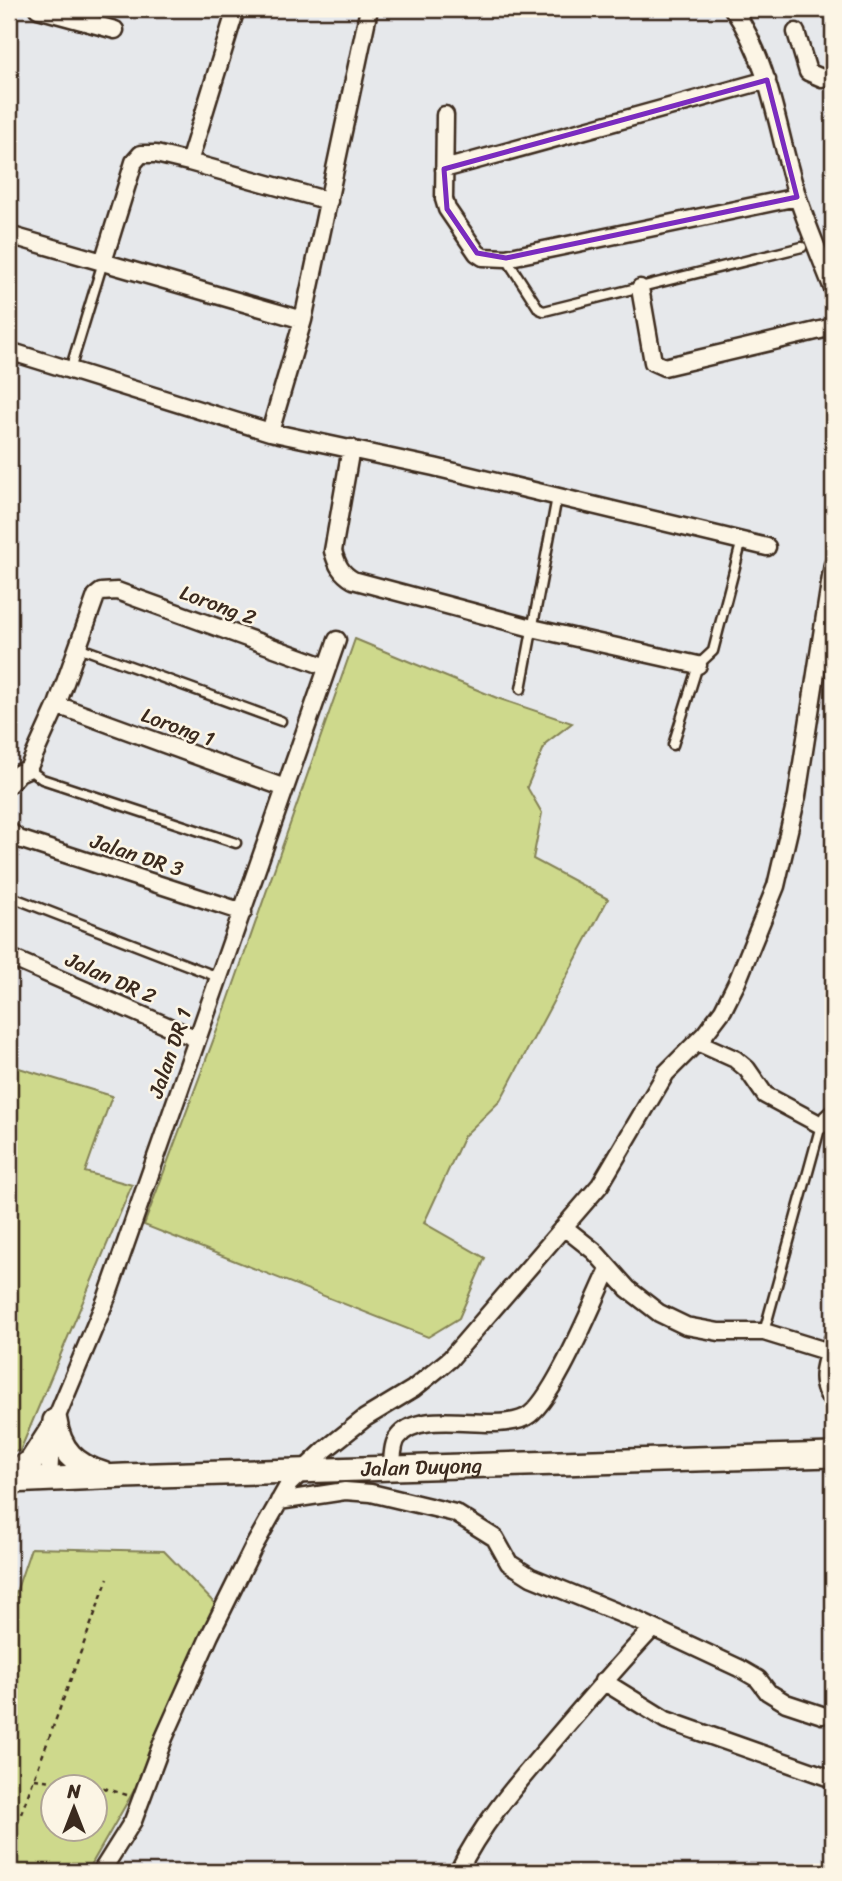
<svg xmlns="http://www.w3.org/2000/svg" width="842" height="1881" viewBox="0 0 842 1881" font-family="Sriracha,sans-serif">
<rect width="100%" height="100%" fill="#e6e8eb"/>
<filter id="ink" filterUnits="userSpaceOnUse"><feTurbulence type="fractalNoise" baseFrequency=".0143" numOctaves="2"/><feDisplacementMap in="SourceGraphic" scale="14" xChannelSelector="R" yChannelSelector="G"/><feConvolveMatrix kernelMatrix="1 2 1 2 8 2 1 2 1" color-interpolation-filters="sRGB"/></filter>
<g filter="url(#ink)">
<path fill="#ced98c" stroke="#848255" stroke-width="2" fill-rule="evenodd" d="M355,639L497,698L572,723L546,743L527,787L542,813L533,859L608,899L500,1101L464,1136L424,1223L485,1258L459,1318L428,1337L144,1225L228,1001Z
M9,1065L112,1096L85,1172L132,1185L20,1451H9Z
M31,1548L164,1551L220,1609L136,1787L87,1872H9V1613ZM52,1786H94V1828H52Z"/>
<g fill="none" stroke-linecap="round" stroke-linejoin="round">
<g stroke="#3b2a1e" stroke-width="13">
<path id="lane" d="M506,258L539,309L544,311L802,247
M70,370L103,262
M78,647L281,721
M521,689L557,497
M673,745L698,665L713,651L742,540
M28,769L42,779L236,843
M9,896L218,977
M764,1332L821,1125L824,1116L833,1108"/>
</g>
<g stroke="#3b2a1e" stroke-width="21">
<path id="street" d="M38,9L115,30
M733,9C772,65 777,134 798,198C808,228 821,258 833,289
M796,32L808,72L822,78L833,76
M445,115L444,199L447,209L477,253L483,257L506,258L797,197
M189,162L236,9
M444,169L767,80
M9,235L303,320
M103,262L134,162L141,154H156L189,162L329,201
M640,288L653,362L664,367L833,327
M9,351L270,432L434,467L767,547
M270,432L303,320L369,9
M351,448L333,551C337,565 341,573 353,580L532,628L698,665
M57,705L285,788
M9,784L19,773L28,769L57,705L96,596L101,592L117,591L327,667
M9,831L19,839L243,912
M9,957L197,1039
M697,1042L735,1059L747,1069L765,1095L821,1125
M565,1228L594,1251L628,1289L659,1313L686,1326L719,1332H764L829,1352
M833,1339C827,1358 815,1384 833,1400
M391,1468C393,1459 392,1444 398,1437C422,1406 493,1434 526,1417C553,1403 594,1300 609,1269
M49,1480L51,1440L55,1421L107,1297L337,640
M279,1501L345,1491L371,1493L455,1513L495,1538L509,1563L531,1577L636,1620L739,1668L758,1679L768,1692L786,1703L822,1715
M603,1681L666,1720L833,1779
M101,1872L133,1821L164,1738L210,1635L254,1546L289,1484L326,1449L365,1418L413,1389L450,1359L600,1185L666,1073L704,1035L723,1010L737,982L776,886L797,796L833,564
M458,1872C481,1825 515,1786 549,1746C583,1706 616,1667 652,1629"/>
</g>
<g stroke="#3b2a1e" stroke-width="28">
<g id="secondary">
<path d="M55,1421C59,1450 75,1466 103,1474"/>
<path d="M9,1475L31,1462L53,1428"/>
<path id="s1" d="M9,1481L124,1476L833,1455"/>
</g>
</g>
<path stroke="#3b2a1e" stroke-width="2.5" stroke-dasharray="5 5" stroke-linecap="butt" d="M34,1779L94,1785L127,1795
M9,1829L18,1822L108,1578"/>
<use href="#lane" stroke="#fcf5e5" stroke-width="8"/>
<use href="#street" stroke="#fcf5e5" stroke-width="16"/>
<use href="#secondary" stroke="#fcf5e5" stroke-width="23"/>
</g>
</g>
<path fill="none" stroke="#7b2cbf" stroke-width="5" stroke-linejoin="round" d="M767,80L797,197L506,258L477,253L447,209L444,169Z"/>
<g text-anchor="middle" dominant-baseline="central" stroke-width="5" stroke-linejoin="round" paint-order="stroke">
<g font-size="21" fill="#3b2a1e" stroke="#fcf5e5">
<text transform="translate(218 605) rotate(20)">Lorong 2</text>
<text transform="translate(178 727) rotate(20)">Lorong 1</text>
<text transform="translate(137 855) rotate(18)">Jalan DR 3</text>
<text transform="translate(111 978) rotate(24)">Jalan DR 2</text>
<text transform="translate(170 1053) rotate(-71)">Jalan DR 1</text>
<text stroke="none"><textPath href="#s1" startOffset="413">Jalan Duyong</textPath></text>
</g>
</g>
<rect width="842" height="1881" fill="none" stroke="#fcf5e5" stroke-width="35"/>
<rect x="18" y="18" width="807" height="1846" fill="none" stroke="#3b2a1e" stroke-width="2.5" filter="url(#ink)"/>
<g transform="translate(74 1808)"><circle r="33" fill="#fcf5e5" stroke="#afa495" stroke-width="2"/>
<path d="M0-5L12 26L0 18L-12 26Z" fill="#3b2a1e"/>
<text y="-10" font-size="19" font-weight="bold" text-anchor="middle" fill="#3b2a1e">N</text>
</g>
</svg>
